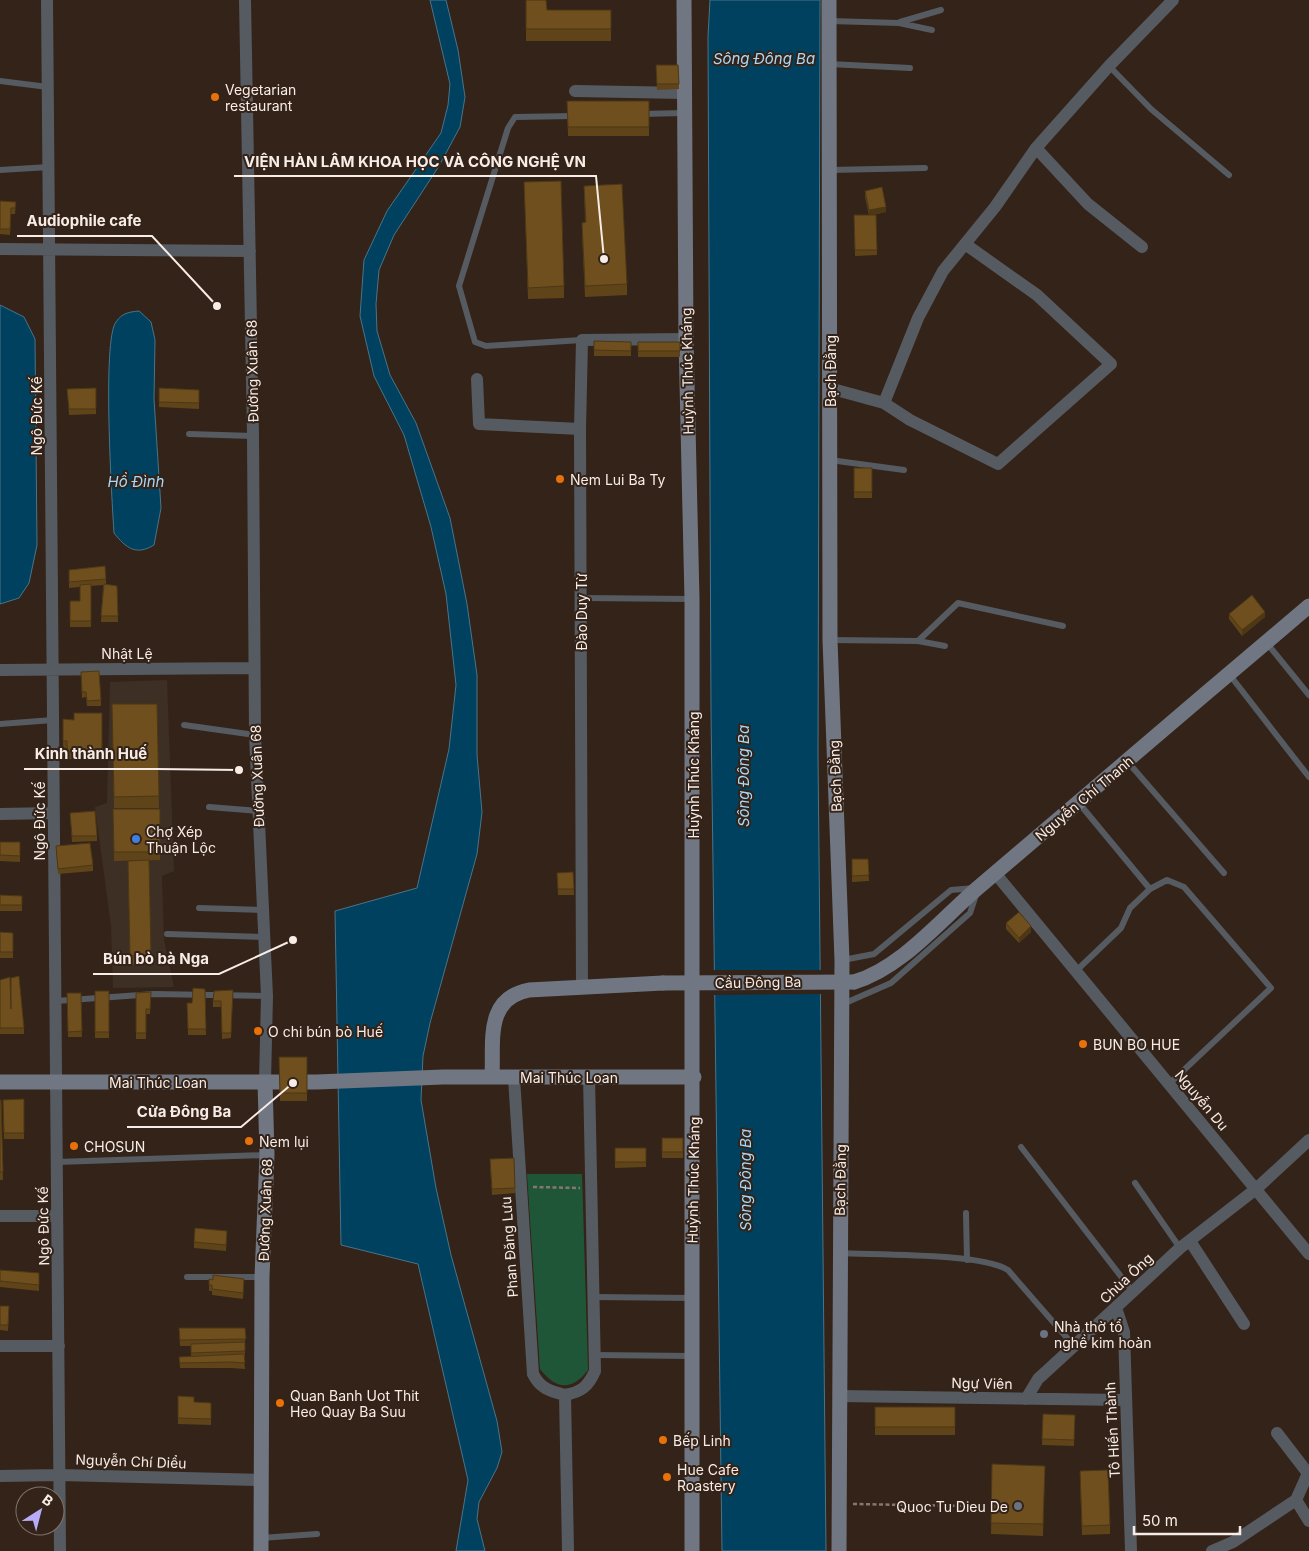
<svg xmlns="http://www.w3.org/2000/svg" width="1309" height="1551" viewBox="0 0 1309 1551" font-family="Inter,sans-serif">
<rect width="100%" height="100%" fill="#332319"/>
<path fill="#3e2f24" d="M167,680L174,871L162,876L164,940L174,987L113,988L111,926L95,807L107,803L110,682Z"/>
<path fill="#205638" d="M527,1174H582L588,1370C572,1391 556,1390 540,1369Z"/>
<path fill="#00415f" stroke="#4a7488" d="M430,0H446L458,50L465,97L460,127L439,166L394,235L379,270L376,304L377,331L390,375L416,423L450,518L467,604L477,675V755L482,812L477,854L430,1023L423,1056L421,1100L436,1188L451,1255L497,1421L502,1452L497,1468L479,1502L477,1519L485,1551H456L468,1480L418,1264L341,1245L335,911L417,888L449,749L456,685L446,594L431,527L404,435L374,376L360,316L364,260L387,211L441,133L448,105L450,84Z
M710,0H820L818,755L826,1551H722L711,712L708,36Z
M0,305L24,317L35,339L37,545L29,583L19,598L0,604Z
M139,311L151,322L155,340L154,399L161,508L154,545C136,556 126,548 114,533C112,502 102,340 116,322C122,313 129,312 139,311Z"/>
<path fill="#332319" d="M711,970H823V994L712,995Z"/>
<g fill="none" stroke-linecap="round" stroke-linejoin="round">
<path stroke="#86786f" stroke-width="2.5" stroke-dasharray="4 2.5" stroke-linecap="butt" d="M533,1187L580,1188
M853,1504L968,1506"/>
<path stroke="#565b62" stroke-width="6" d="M830,21L899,23L932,30
M900,22L941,10
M829,64L910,68
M1109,66L1151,109L1229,175
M0,81L48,87
M641,114L684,113
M574,116L515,117L508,128L459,286L475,342L486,346L582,340
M0,170L49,167
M830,170L925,168
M189,434L253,436
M830,460L904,470
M581,598L691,599
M830,640L918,641L945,646
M918,641L958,603L1063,626
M1266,642L1309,695
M1229,674L1309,777
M0,724L53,720
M184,725L255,735
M1127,761L1224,873
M1078,802L1150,889
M209,807L258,811
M199,908L264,910
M167,934L265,937
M843,960L874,954L951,890L974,888
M1076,971L1121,928L1130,908L1150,889L1167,880L1184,887L1271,988L1169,1084
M56,1001L154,994L267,996
M843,1004L891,983L970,913L976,895
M1021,1147L1133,1292
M57,1162L266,1155
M1135,1183L1180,1248
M966,1213L967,1260
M839,1253C877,1255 980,1253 1008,1270L1074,1346
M187,1277H262
M593,1297L692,1298
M595,1355L691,1356
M261,1538L317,1534"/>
<path stroke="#565b62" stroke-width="12" d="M47,0L60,1551
M245,0L253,436L255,735L267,996L265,1082
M575,91L684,93
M1036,148L1088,204L1142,247
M0,249L250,251
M477,379L479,424L580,429
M829,388L884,403L910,420L998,464L1111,364L1037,295L965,244
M884,403L918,318L943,271L995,207L1036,148L1109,66L1173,0
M0,670L254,668
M0,814L54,813
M995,873L1309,1254
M582,987L580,429L582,340L686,339
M514,1078L533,1374C540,1388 549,1391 565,1395L568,1551
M0,1216H57
M1190,1241L1244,1324
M1116,1308L1124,1332L1131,1551
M0,1346H59
M565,1395C581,1392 588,1387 595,1371L589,1077
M839,1396L1125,1400
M1026,1399L1038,1379L1074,1346L1180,1248L1256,1189L1309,1140
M1277,1433L1307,1472
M0,1476L60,1475L261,1480
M1296,1500L1309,1521
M1212,1551L1233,1542L1296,1500L1309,1471"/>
<path stroke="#707783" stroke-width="15" d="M684,0L686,339L692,599V1551
M829,0L830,640L842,960L839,1551
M854,982C902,968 942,918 980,886C1089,793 1199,699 1309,606
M492,1077C494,1042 484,999 529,990L663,983
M0,1082H317L443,1077H694
M261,1551L262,1277L267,1155L265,1082"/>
<path stroke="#707783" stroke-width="15" d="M663,983L854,982"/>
</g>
<path fill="#5f4419" d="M526,0L547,10H611V41H526Z
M656,65H678L679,89L657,90Z
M567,101H649V136H568Z
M524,182L564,286V298L528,299Z
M584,186L627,284V295L585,297L582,234V223L585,222Z
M865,191L886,212L873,215H876L877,255L855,256L854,215H869L865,197Z
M0,201L16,202L15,214H11L10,235L0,234Z
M594,341L631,342V356H594Z
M638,342H680V357H638Z
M96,388V414L69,415L67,389Z
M159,388L199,390V409L159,407Z
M854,468H872V498H854Z
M69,570L106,579V584L117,586L118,622H101L103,585L91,586V627H70V601H80V587L69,588Z
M1229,614L1265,617L1242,636L1229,619Z
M81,672L101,700V706H87L86,697L82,698Z
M112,704H157L159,808H114Z
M63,719L74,720L102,751V760L67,759V749H63Z
M113,809H160V860L114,861Z
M70,813L97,836V841L72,842Z
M0,842H20V862L0,861Z
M56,846L93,865V871L58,874Z
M852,859H868L869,881L852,882Z
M149,860L151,964L130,965L128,861Z
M573,872L574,895H558L557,873Z
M0,895L22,896V911H0Z
M1006,923L1031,932L1019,943L1006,929Z
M0,932L13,933V958H0Z
M0,980L11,1009L24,1028V1034H0Z
M205,989L206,1035H188L187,1003H192Z
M233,990L231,1038L222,1039L221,1007H213V1001Z
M95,991H109V1038H95Z
M151,992L150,1014H146V1039H136V993Z
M67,993H81L82,1037H68Z
M279,1057H307V1101H280Z
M24,1099V1139H4L3,1100Z
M0,1100H1L3,1180H0Z
M662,1138H683V1158H662Z
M615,1148H646V1167L615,1168Z
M490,1165L515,1188V1193L492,1195Z
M227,1236L226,1251L194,1248V1242Z
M0,1270L39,1273V1291L0,1287Z
M213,1280L244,1284L243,1299L212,1295V1291H209V1285Z
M0,1306L9,1312L8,1331L0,1330Z
M179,1328H245V1356H244L245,1369L231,1368H180L179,1357L191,1356V1346H180Z
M178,1396L194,1402L211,1403V1425L178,1424Z
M875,1407H955V1435H875Z
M1043,1414L1075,1415L1074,1446L1042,1445Z
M992,1464L1045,1466L1043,1536L991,1534Z
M1080,1480L1110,1525V1534L1082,1535Z"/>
<path fill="#4d3714" d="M886,207V212L869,216V210Z
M1265,612V617L1242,636V630Z
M1031,926V932L1019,943V938Z"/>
<path fill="#6e4f1d" stroke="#4d3714" d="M526,0H546L547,10H611V29H526Z
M656,65H678L679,84H657Z
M567,101H649V127H568Z
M561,181L564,286L528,288L524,182Z
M622,184L627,284L585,286L582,223L586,222L584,186Z
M882,187L886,207L869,210L865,191Z
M0,201L16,202L15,208H11L10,229H0Z
M854,215H876L877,250H855Z
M594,341L631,342V351L594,350Z
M638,342H680V351H638Z
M96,388V409H69L67,389Z
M159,388L199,390V403L159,402Z
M854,468H872V492H854Z
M105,566L106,579L69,582V570Z
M91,584V621H70V601H80V585Z
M104,584L117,586L118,616H101Z
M1252,595L1265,612L1242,630L1229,614Z
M99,671L101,700L87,701L86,692H82L81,672Z
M112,704H157L159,796L114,797Z
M74,713H102V751H67V741H63V719L74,720Z
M113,809H160V852H114Z
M95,811L97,836H72L70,813Z
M0,842H20V856L0,855Z
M90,843L93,865L58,869L56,846Z
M852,859H868L869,875L852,876Z
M149,860L151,955L130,956L128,861Z
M573,872L574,889H558L557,873Z
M0,895L22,896V905H0Z
M1019,912L1031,926L1019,938L1006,923Z
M0,932L13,933V952H0Z
M19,976L24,1028H0V980L10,977L11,1009V978Z
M193,988L205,989L206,1029H188L187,1003H192Z
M233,990L231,1033H222L221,1001H213L214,991Z
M95,991H109V1032H95Z
M151,992L150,1009H146V1033H136V993Z
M67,993H81L82,1031L68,1032Z
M279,1057H307V1093H280Z
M24,1099V1133H4L3,1100Z
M0,1100H1L3,1172H0Z
M662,1138H683V1152H662Z
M615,1148H646V1162H615Z
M514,1158L515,1188L492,1189L490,1159Z
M195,1228L227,1231L226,1245L194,1242Z
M0,1270L39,1273V1285L0,1281Z
M213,1275L244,1279L243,1293L212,1289V1285H209V1279L213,1280Z
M0,1306H9L8,1325H0Z
M179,1328H245L246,1339L180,1340Z
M245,1342V1351L191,1353V1344Z
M244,1354L245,1363L231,1362L180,1363L179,1357Z
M178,1396L194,1397V1402L211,1403V1419L178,1418Z
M875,1407H955V1427H875Z
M1043,1414L1075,1415L1074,1440L1042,1439Z
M992,1464L1045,1466L1043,1524L991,1523Z
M1108,1470L1110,1525L1082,1526L1080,1471Z"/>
<g fill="#e8710a" stroke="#332319" stroke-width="2">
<circle cx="215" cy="97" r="5"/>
<circle cx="560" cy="479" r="5"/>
<circle cx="258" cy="1031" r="5"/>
<circle cx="1083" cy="1044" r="5"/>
<circle cx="249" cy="1141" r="5"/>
<circle cx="74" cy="1146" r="5"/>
<circle cx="280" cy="1403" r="5"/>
<circle cx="663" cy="1440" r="5"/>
<circle cx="667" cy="1477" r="5"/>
</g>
<circle fill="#3f7fe0" stroke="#332319" stroke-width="2" cx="136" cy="839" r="5"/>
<g fill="#6b7280" stroke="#332319" stroke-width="2">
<circle cx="1044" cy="1334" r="5"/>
<circle cx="1018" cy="1506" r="5"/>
</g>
<g text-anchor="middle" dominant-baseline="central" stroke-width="4" stroke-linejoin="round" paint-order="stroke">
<g font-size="14" fill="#f8ece6" stroke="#332319" text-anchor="start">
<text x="225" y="89">Vegetarian<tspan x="225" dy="16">restaurant</tspan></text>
<text x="570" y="479">Nem Lui Ba Ty</text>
<text x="146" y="831">Chợ Xép<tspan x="146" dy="16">Thuận Lộc</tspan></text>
<text x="268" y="1031">O chi bún bò Huế</text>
<text x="1093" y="1044">BUN BO HUE</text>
<text x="259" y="1141">Nem lụi</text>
<text x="84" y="1146">CHOSUN</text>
<text x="1054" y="1326">Nhà thờ tổ<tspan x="1054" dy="16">nghề kim hoàn</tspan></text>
<text x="290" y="1395">Quan Banh Uot Thit<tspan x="290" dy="16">Heo Quay Ba Suu</tspan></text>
<text x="673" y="1440">Bếp Linh</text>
<text x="677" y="1469">Hue Cafe<tspan x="677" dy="16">Roastery</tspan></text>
<text x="1008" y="1506" text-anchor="end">Quoc Tu Dieu De</text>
</g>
<g font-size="14" fill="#f8ece6" stroke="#332319">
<text transform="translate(252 371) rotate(-91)">Đường Xuân 68</text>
<text transform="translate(687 371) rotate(-91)">Huỳnh Thúc Kháng</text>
<text transform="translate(830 371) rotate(-90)">Bạch Đằng</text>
<text transform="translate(36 416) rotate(-90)">Ngô Đức Kế</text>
<text transform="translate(581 612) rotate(-90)">Đào Duy Từ</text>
<text x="127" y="653">Nhật Lệ</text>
<text transform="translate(693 775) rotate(-90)">Huỳnh Thúc Kháng</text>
<text transform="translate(257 776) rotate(-92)">Đường Xuân 68</text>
<text transform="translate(835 776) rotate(-92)">Bạch Đằng</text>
<text transform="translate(1084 798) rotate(-40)">Nguyễn Chí Thanh</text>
<text transform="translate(39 821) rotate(-90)">Ngô Đức Kế</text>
<text transform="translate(758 982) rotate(-1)">Cầu Đông Ba</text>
<text x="569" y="1077">Mai Thúc Loan</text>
<text x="158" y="1082">Mai Thúc Loan</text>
<text transform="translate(1202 1100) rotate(50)">Nguyễn Du</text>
<text transform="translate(693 1180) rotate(-89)">Huỳnh Thúc Kháng</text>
<text transform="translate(840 1180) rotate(-89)">Bạch Đằng</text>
<text transform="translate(265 1210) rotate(-88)">Đường Xuân 68</text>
<text transform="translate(43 1226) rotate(-91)">Ngô Đức Kế</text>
<text transform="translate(509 1247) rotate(-94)">Phan Đăng Lưu</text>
<text transform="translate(1126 1278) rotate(-43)">Chùa Ông</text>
<text transform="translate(982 1383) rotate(1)">Ngự Viên</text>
<text transform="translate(1112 1430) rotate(-93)">Tô Hiến Thành</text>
<text transform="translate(131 1461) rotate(2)">Nguyễn Chí Diểu</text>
</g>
<g font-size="15" font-style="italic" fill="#a9d8f6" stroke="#332319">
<text x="764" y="58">Sông Đông Ba</text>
<text x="136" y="481">Hồ Đình</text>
<text transform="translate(743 776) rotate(-90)">Sông Đông Ba</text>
<text transform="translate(745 1180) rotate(-90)">Sông Đông Ba</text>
</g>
</g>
<path fill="none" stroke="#f8ece6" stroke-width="2" d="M604 259L596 176H234M217 306L152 236H17M239 770L157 769H24M293 940L219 974H93M293 1083L241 1127H127"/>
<g fill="#f8ece6" stroke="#332319" stroke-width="2">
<circle cx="604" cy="259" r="5"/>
<circle cx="217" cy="306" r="5"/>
<circle cx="239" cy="770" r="5"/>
<circle cx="293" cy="940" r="5"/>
<circle cx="293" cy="1083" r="5"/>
</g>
<g font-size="15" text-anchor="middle" font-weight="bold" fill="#f8ece6" stroke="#332319" stroke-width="4" stroke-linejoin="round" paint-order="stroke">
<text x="415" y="167">VIỆN HÀN LÂM KHOA HỌC VÀ CÔNG NGHỆ VN</text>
<text x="84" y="226">Audiophile cafe</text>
<text x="91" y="759">Kinh thành Huế</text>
<text x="156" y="964">Bún bò bà Nga</text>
<text x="184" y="1117">Cửa Đông Ba</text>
</g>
<g transform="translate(40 1511) rotate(36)"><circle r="24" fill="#332319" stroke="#82736b"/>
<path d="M0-4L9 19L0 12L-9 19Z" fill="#b8abf7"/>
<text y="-8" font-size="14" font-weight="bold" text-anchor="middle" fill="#f8ece6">B</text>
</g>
<path d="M1134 1526v8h106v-8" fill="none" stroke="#f8ece6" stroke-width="2.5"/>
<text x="1142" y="1526" font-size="15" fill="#f8ece6" stroke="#332319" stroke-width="4" paint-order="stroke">50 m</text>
</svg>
